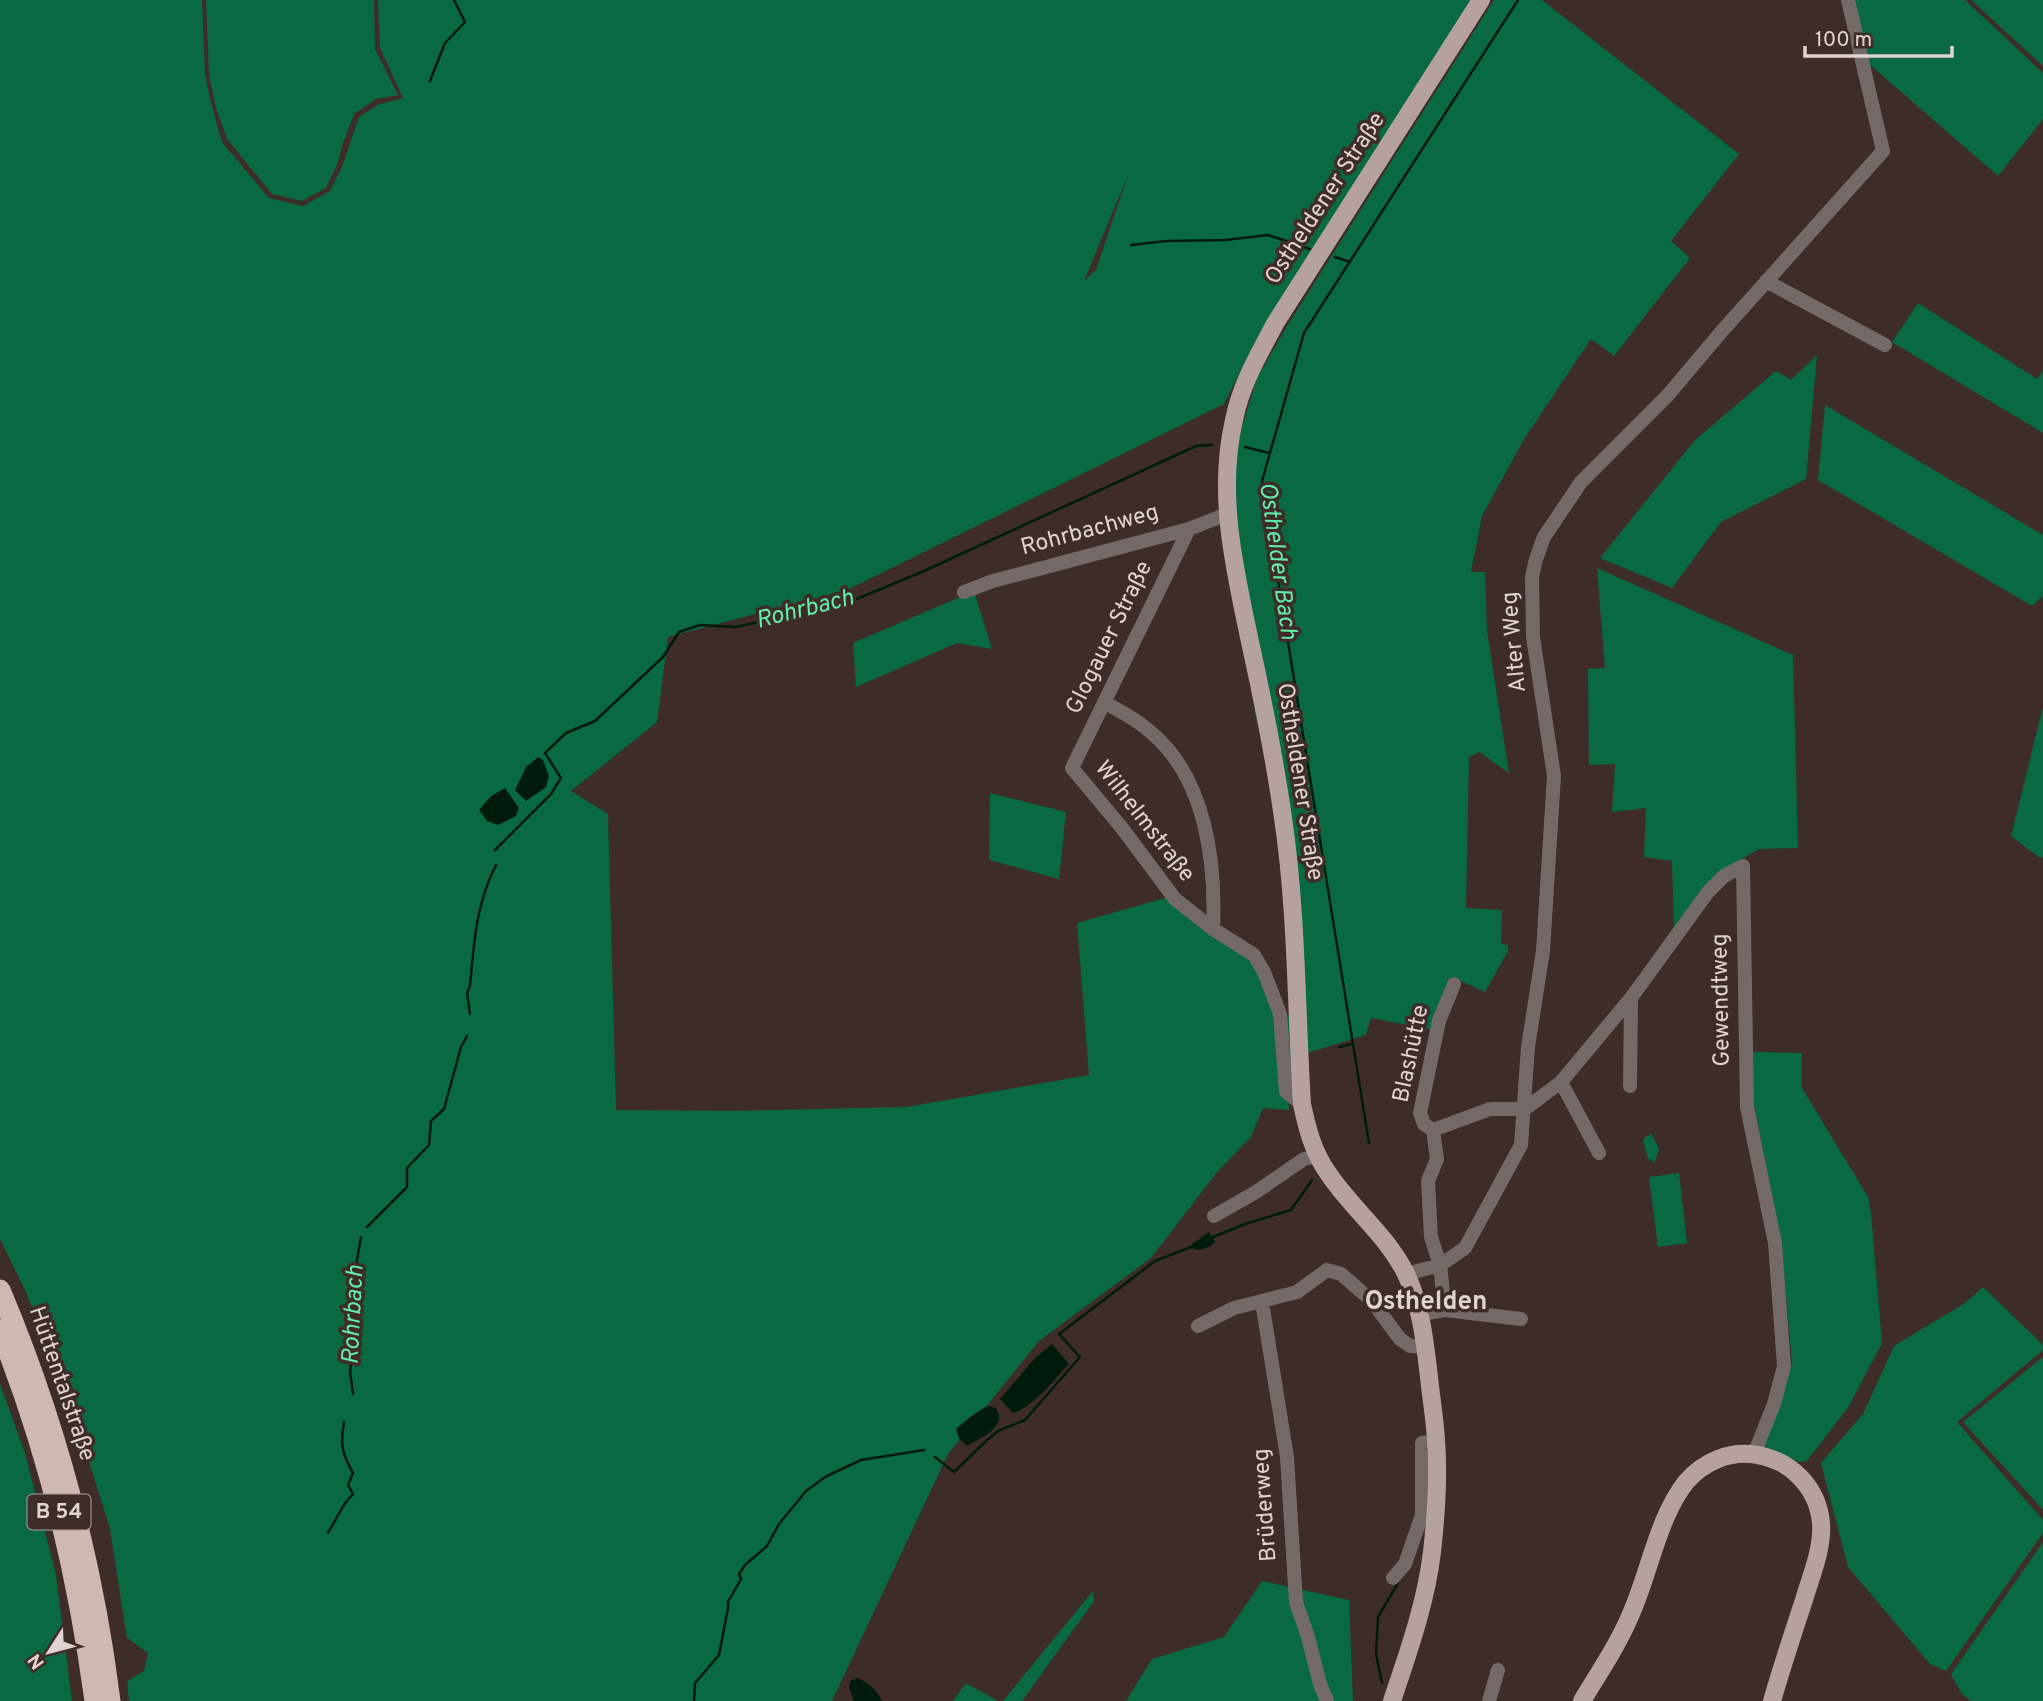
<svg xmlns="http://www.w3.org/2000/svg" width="2043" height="1701" viewBox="0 0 2043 1701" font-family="Overpass,sans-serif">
<rect width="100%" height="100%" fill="#3e2c28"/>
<path fill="#096943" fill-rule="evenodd" d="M0,0H202L205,74L211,103L222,142L269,198L303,206L330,191L342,167L359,117L377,105L403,98L380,48L378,0H1473L1414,99L1253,346L1224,404L847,590L668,637L657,722L571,791L608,814L616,1110L732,1111L906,1107L1089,1075L1077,923L1172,896L1256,955L1285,1016L1304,1010L1277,733L1260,735L1254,709L1270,708L1241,564L1232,480L1238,440L1257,378L1287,326L1494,0H1542L1739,154L1671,241L1690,258L1614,356L1591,339L1523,441L1482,516L1471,572H1485L1487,631L1509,773L1479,752L1469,757L1466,908L1502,910L1501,944L1508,945V951L1485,992L1452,977L1433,1030L1371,1018L1366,1035L1287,1059L1289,1110L1263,1108L1251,1137L1217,1172L1151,1258L1039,1341L948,1454L832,1701H129L127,1681L144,1671L148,1653L127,1638L110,1529L71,1403L25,1290L0,1239ZM1128,175L1096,270L1084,281Z
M206,0H374L375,49L398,95L376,99L354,114L342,146L338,162L326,188L302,201L272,194L227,139L216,108L209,74Z
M1852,0H1965L2043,73V119L1998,176L1868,63Z
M1971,0H2043V66Z
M1918,303L2037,379L2043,371V433L1892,342Z
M1817,355L1806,479L1721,522L1672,588L1600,558L1695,440L1776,371L1791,380Z
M1825,405L2043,535V596L2032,606L1818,480Z
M1597,568L1793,655L1798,848L1759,849L1718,873L1674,931L1672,861L1644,857L1646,808L1612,812L1615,764L1589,765L1588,669L1605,668Z
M974,591L992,649L957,643L856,687L853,643Z
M2043,707V857L2040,858L2011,836Z
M990,793L1066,812L1059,879L989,860Z
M1752,1052L1802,1053V1088L1868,1197L1871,1213L1882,1343L1849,1406L1807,1461L1799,1462L1763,1446L1792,1363L1781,1239L1754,1105Z
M1652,1134L1659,1149L1655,1162L1648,1159L1643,1141L1645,1137Z
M1679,1173L1687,1243L1658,1247L1649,1177Z
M1983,1287L2043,1345V1350L1957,1422L2043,1520V1533L1946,1671L1930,1664L1848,1567L1821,1463L1863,1414L1894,1346L1965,1303Z
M2043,1357V1510L1963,1422Z
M0,1384L25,1453L56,1575L72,1701H0Z
M2043,1542V1701H1971L1961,1693L1951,1674Z
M1262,1581L1349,1600L1353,1701H1126L1152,1659L1224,1637Z
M1093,1591L1094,1601L1022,1701H1003Z
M966,1683L998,1701H953Z"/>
<path fill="#001b0c" d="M538,757L543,760L549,776L546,787L526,801L515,790L526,767Z
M505,788L519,808L516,816L498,825L487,821L479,810L491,796Z
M1209,1232L1215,1242C1209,1248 1201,1251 1193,1249L1192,1244Z
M1052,1344L1069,1364C1055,1379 1033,1407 1013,1413L1000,1399L1034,1359Z
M987,1406C994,1406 998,1408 999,1416C1000,1431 978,1439 967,1446L959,1438L956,1429L970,1417Z
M857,1678C868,1682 877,1690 882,1701H854L849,1688L850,1681Z"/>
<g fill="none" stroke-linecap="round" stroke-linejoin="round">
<path stroke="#001b0c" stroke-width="2.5" d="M430,81L445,43L465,22L454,0
M1131,245L1166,241L1226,240L1268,235L1310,249
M1335,257L1350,262
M1245,447L1269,453
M495,850L551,794L561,778L545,753L566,733L595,721L663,657L679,632L700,625L736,627L852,601L924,571L1196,446L1212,445
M470,1014L467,993L470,986C474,942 476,904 496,865
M1339,1047L1352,1044
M1369,1143L1262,481L1304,333L1518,0
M367,1227L407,1187V1168L429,1145L431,1121L444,1109L461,1047L467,1036
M1211,1238L1245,1224L1291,1210L1312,1180
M353,1394L350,1371L357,1325L353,1284L361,1237
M935,1457L954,1472L986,1441L998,1431L1025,1420L1080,1357L1059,1334L1155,1261L1196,1245
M328,1533L345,1503L353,1494L348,1485L353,1473C342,1454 340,1443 344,1422
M1382,1683L1376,1654L1378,1617L1398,1583
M694,1701L695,1683L719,1655L728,1608V1602L741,1579L739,1574L745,1565L767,1546L779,1524L806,1491L825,1477L861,1460L924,1450"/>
<path stroke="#736a67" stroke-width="14" d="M1766,281L1885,345
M1189,529L1072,768L1122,828L1175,899L1213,929L1254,955L1264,972L1280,1014L1286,1092L1302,1104
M964,592L993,581L1189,529L1227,514
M1104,702C1122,712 1139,721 1154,735C1206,781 1216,863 1213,929
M1561,1082L1599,1153
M1630,1086L1631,998
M1433,1130L1490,1109H1525L1561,1082L1631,998L1708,892L1724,876L1743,866L1747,1107L1775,1243L1784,1366L1774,1404L1754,1454
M1214,1216L1256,1192L1304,1159L1318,1156
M1406,1274L1440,1265L1465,1248L1521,1145L1528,1047L1543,951L1554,776L1533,637L1532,577L1536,559L1544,537L1581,482L1668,395L1722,331L1883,151L1848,0
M1262,1302L1287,1457L1296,1602L1308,1637L1320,1684L1327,1701
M1445,1310L1440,1265L1431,1237L1428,1181L1437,1159L1433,1130L1424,1124L1420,1113L1439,1021L1454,984
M1419,1315L1445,1310L1521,1319
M1198,1326L1234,1308L1297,1292L1327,1270L1341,1274L1372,1301L1400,1339L1410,1346L1425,1347
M1393,1578L1405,1564L1422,1515V1443L1436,1441
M1489,1701L1498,1670"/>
<path stroke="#b5a19d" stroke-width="18" d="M1392,1701C1408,1653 1426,1603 1432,1552C1436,1516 1439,1477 1436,1441C1435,1419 1431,1398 1429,1377C1425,1343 1421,1305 1406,1274C1387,1235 1351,1208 1328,1173C1313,1152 1307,1128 1302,1104C1296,1008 1297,912 1283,818C1275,761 1264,706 1252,651C1236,575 1216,497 1234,420C1241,384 1259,354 1276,322L1481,0
M1582,1701C1600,1671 1620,1642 1633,1609C1650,1569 1659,1516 1686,1482C1703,1462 1730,1450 1757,1455C1791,1460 1818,1488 1821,1523C1823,1548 1811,1576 1804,1600C1793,1633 1782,1667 1772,1701"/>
<path stroke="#cfb7b2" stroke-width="21" d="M0,1290C56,1423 92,1557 110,1701
M0,1330C48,1449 78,1574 95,1701"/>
</g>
<g text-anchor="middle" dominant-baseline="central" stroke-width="7" stroke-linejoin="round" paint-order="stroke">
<rect fill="#3e2c28" stroke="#afa19e" stroke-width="2" x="27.5" y="1494.5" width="63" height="35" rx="5"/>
<g font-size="21" font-weight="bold" fill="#e0d3d1">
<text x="59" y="1512">B 54</text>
</g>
<g font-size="23" fill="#e0d3d1" stroke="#3e2c28">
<text transform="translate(1326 199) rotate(-57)">Ostheldener Straße</text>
<text transform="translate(1090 531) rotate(-15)">Rohrbachweg</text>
<text transform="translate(1110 638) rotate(-64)">Glogauer Straße</text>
<text transform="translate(1515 642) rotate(-95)">Alter Weg</text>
<text transform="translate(1299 782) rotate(81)">Ostheldener Straße</text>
<text transform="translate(1144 822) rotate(52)">Wilhelmstraße</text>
<text transform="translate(1722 1000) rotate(-91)">Gewendtweg</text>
<text transform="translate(1412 1054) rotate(-78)">Blashütte</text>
<text transform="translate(61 1384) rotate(71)">Hüttentalstraße</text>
<text transform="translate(1266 1505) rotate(-94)">Brüderweg</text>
</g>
<g font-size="24" font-style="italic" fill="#63eeaa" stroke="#3e2c28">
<text transform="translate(1277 561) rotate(82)">Osthelder Bach</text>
<text transform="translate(805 610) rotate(-14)">Rohrbach</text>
<text transform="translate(354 1315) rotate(-87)">Rohrbach</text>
</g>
<g font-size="26" font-weight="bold" fill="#e0d3d1" stroke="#3e2c28">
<text x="1426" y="1302">Osthelden</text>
</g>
</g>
<g transform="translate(49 1652) rotate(234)" stroke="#3e2c28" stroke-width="5" paint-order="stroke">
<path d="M0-5L12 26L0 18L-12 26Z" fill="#e0d3d1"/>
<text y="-10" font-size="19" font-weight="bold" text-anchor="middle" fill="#e0d3d1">N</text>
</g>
<path d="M1805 46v10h147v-10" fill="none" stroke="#e0d3d1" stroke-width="3.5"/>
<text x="1815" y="46" font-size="21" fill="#e0d3d1" stroke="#3e2c28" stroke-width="5" paint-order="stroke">100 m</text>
</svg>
